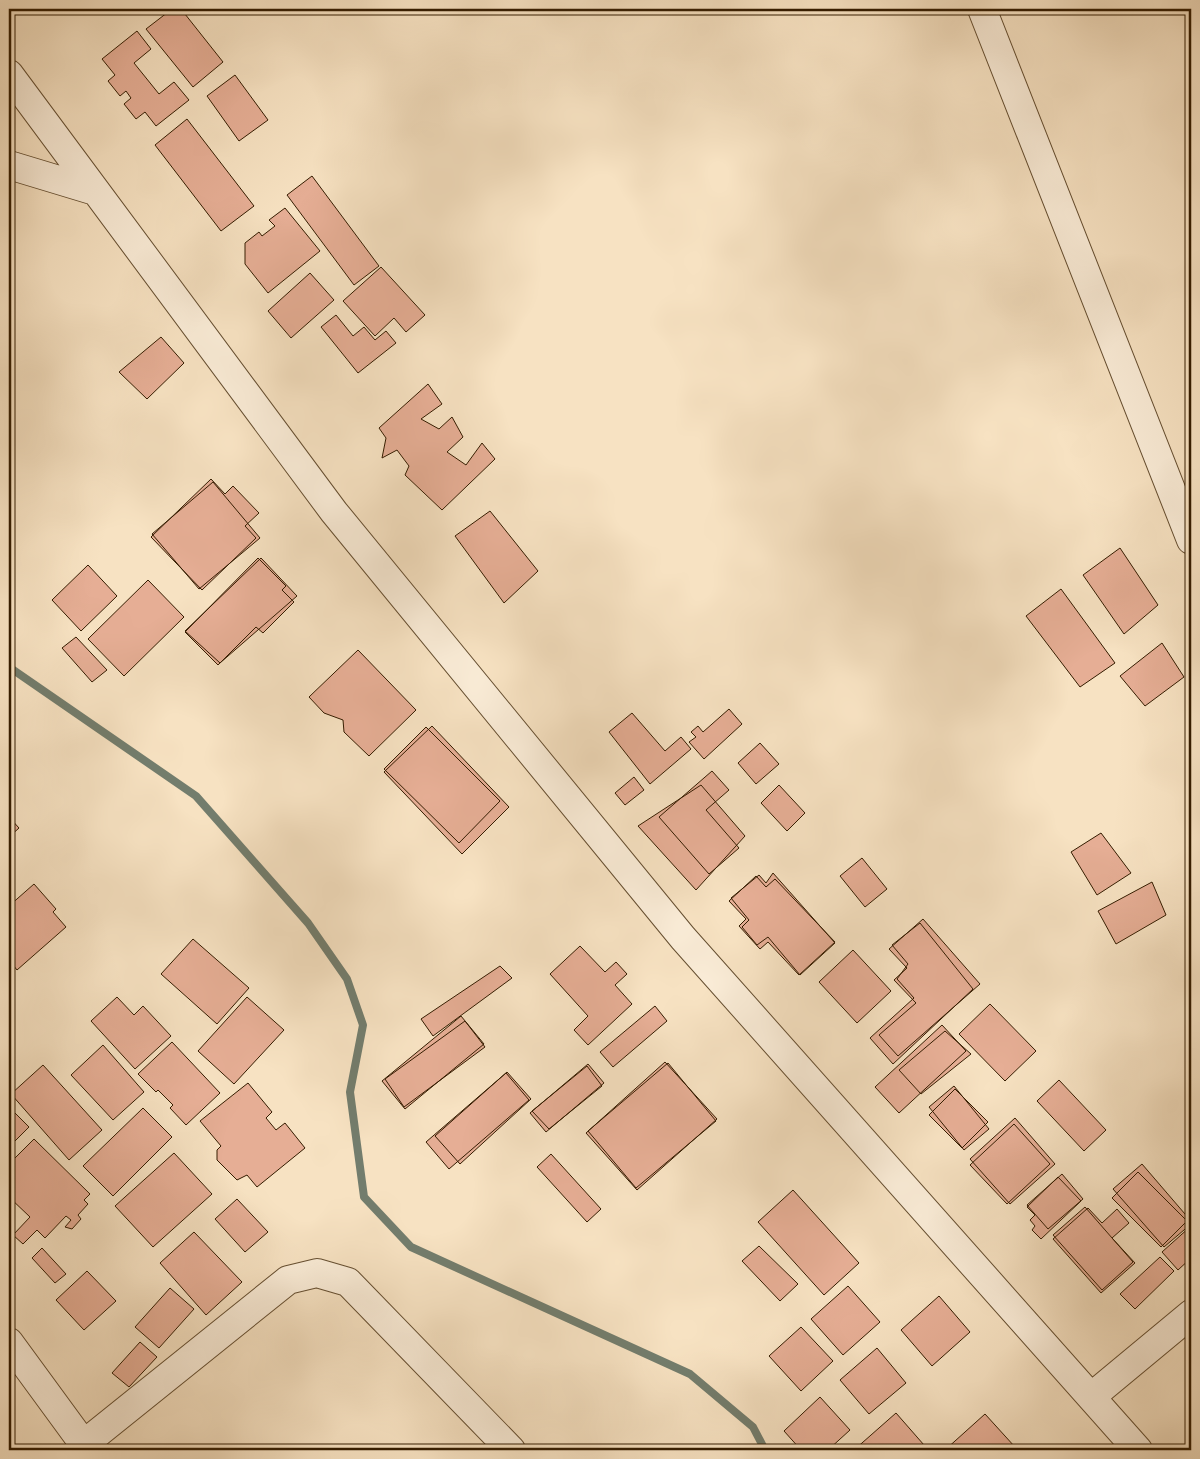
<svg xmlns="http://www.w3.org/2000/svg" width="1200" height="1459" viewBox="0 0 1200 1459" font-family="'IM FELL Double Pica',serif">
<rect width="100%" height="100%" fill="#f7e2c2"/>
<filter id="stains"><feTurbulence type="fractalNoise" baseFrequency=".004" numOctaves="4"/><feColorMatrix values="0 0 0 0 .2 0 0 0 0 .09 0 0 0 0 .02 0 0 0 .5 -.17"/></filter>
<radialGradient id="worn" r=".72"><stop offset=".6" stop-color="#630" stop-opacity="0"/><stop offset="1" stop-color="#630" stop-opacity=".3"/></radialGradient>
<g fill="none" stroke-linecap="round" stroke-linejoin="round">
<path stroke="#737d6d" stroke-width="8" d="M9,667L196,796L308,923L347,979L363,1025L350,1092L364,1197L411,1247L690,1374L753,1427L765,1450"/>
</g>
<path fill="#e6ae95" stroke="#341c00" d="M172,9H181L223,62L193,87L146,29Z
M137,31L151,49L134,63L159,94L174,82L189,100L156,126L145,112L136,119L124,104L131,98L126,91L120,96L108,81L115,75L102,59Z
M235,75L268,120L239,141L207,96Z
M187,119L254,206L221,231L155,145Z
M312,176L379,266L354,285L287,195Z
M285,208L320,251L268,293L245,264V243L259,232L262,236L275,226L269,220Z
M381,267L425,315L406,332L394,318L375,336L343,301Z
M310,273L334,300L291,338L268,311Z
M336,315L353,336L364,327L375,340L386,331L396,343L358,373L321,327Z
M161,337L184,363L147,399L119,372Z
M428,384L442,404L421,419L439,429L452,417L463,437L447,452L466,465L482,443L495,459L442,510L405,475L409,466L397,450L382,458L386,438L379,428Z
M211,479L225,494L233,486L259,513L245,526L256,538L202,590L151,537Z
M213,482L260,538L199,589L152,534Z
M490,511L538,571L504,603L455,536Z
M1120,548L1158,605L1124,634L1083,575Z
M258,558L286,586L282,590L294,602L263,633L256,627L218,665L185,632Z
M261,558L297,596L220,663L185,631Z
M88,565L117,596L81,631L52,600Z
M148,580L184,617L124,676L88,639Z
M1061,589L1115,663L1080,687L1026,616Z
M76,637L107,670L92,682L62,648Z
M1162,643L1184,677L1145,706L1120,676Z
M358,650L416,710L369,756L344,732L343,720L324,713L309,697Z
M729,709L742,724L704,759L689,742L696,737L691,732L698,726L703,732Z
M632,713L665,751L681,737L691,749L650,784L609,732Z
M432,726L509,807L462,854L384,772Z
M426,727L500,801L459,843L384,769Z
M760,743L779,764L756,784L738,763Z
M712,771L729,790L706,810L739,848L709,874L659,817Z
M634,777L644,790L625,805L615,793Z
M701,785L745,836L696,890L638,826Z
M779,785L805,813L787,831L761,803Z
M9,817L19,828L9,837Z
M1101,833L1131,873L1097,895L1071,852Z
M862,858L887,889L865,907L840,876Z
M773,873L835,943L800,975L768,937L757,945L742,927L749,920L731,898L759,875L766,883Z
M756,876L766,887L775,879L835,942L799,975L768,942L760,949L739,926L746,919L729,901Z
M1152,882L1166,915L1116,944L1098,911Z
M34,884L56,909L53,912L66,927L17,970L9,960V906Z
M923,919L980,984L898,1056L879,1035L916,1003L894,980L907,968L889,949Z
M920,923L973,989L893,1064L870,1038L914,998L897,979L908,964L892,945Z
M193,939L249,988L217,1024L161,974Z
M580,946L605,972L616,962L627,974L615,985L632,1004L588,1045L574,1030L588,1016L550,974Z
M853,950L891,991L857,1023L819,982Z
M500,966L512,978L433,1036L421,1019Z
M117,997L134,1015L143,1006L171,1036L135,1069L91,1021Z
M247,997L284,1030L234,1084L198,1051Z
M990,1004L1036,1051L1005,1081L959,1034Z
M655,1006L667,1021L613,1067L600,1052Z
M461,1016L484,1044L405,1109L382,1081Z
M465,1021L485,1047L404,1107L385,1079Z
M942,1025L966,1051L899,1113L875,1087Z
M945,1031L971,1054L921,1094L899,1070Z
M172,1042L220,1093L186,1125L170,1108L173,1105L158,1090L156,1092L138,1074Z
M103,1045L144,1092L113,1120L71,1075Z
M665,1062L717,1119L637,1190L586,1133Z
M668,1063L716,1121L636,1188L588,1131Z
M588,1064L604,1083L546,1132L530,1113Z
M43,1065L102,1130L69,1160L11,1094Z
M587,1066L602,1086L549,1129L532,1111Z
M507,1072L531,1099L460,1164L435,1136Z
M506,1073L529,1100L449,1169L426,1142Z
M1059,1080L1106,1130L1084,1151L1037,1101Z
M248,1083L272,1112L266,1118L276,1130L285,1123L305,1148L257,1187L247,1175L237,1180L217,1160V1150L221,1146L200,1121Z
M954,1086L989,1129L964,1150L929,1107Z
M955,1089L988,1122L962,1148L929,1115Z
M9,1107L29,1127L15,1141L9,1134Z
M143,1108L172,1137L113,1196L83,1166Z
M1015,1118L1055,1164L1010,1204L970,1159Z
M1014,1124L1050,1164L1007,1204L970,1165Z
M34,1139L90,1194L84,1200L88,1204L78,1215L81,1219L72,1229L65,1227L71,1220L66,1216L45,1238L37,1230L23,1244L13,1235L30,1217L9,1197V1164Z
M174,1153L212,1194L153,1247L115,1206Z
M551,1154L601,1209L587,1222L537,1167Z
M1142,1164L1191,1221V1224L1164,1247L1113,1189Z
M1138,1172L1187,1221L1161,1247L1112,1198Z
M1062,1174L1083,1199L1048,1229L1027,1205Z
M1058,1177L1081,1201L1041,1239L1032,1230L1035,1226L1030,1220L1035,1215L1027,1207Z
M793,1190L859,1263L824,1295L758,1222Z
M237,1199L268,1232L245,1252L215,1219Z
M1085,1207L1133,1262L1102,1290L1053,1235Z
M1088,1208L1102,1223L1117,1209L1129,1223L1112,1238L1135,1263L1101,1293L1053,1239Z
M1191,1226V1258L1178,1270L1162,1252Z
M194,1232L242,1282L206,1315L160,1263Z
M759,1246L798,1284L780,1301L742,1261Z
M42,1248L66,1274L55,1283L32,1258Z
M1160,1257L1174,1271L1135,1309L1120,1294Z
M87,1271L116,1301L84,1330L56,1300Z
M848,1286L880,1322L843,1355L811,1319Z
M170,1288L194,1309L159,1348L135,1327Z
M939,1296L970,1332L932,1366L901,1330Z
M801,1327L833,1361L801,1391L769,1356Z
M140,1342L157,1357L129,1387L112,1373Z
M877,1348L906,1383L869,1414L840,1380Z
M820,1397L850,1430L828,1450H801L784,1431Z
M896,1413L924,1445L918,1450H854Z
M985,1414L1015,1447L1011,1450H945Z"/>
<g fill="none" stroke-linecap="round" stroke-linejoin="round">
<g stroke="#654e30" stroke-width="30">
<path id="street" d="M982,9L1191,540
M9,74L334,512L683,938L1138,1450
M9,165L95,191
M9,1342L88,1450
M1091,1397L1191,1314
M84,1444L288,1280L317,1273L348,1282L511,1450"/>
</g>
<use href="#street" stroke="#faecd7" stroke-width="28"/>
</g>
<rect width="1200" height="1459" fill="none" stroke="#f7e2c2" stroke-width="30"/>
<rect x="10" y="10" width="1180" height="1439" fill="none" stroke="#341c00" stroke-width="2.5"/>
<rect x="15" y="15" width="1170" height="1429" fill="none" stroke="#341c00"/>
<rect width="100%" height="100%" filter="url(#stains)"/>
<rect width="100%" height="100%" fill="url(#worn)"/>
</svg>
